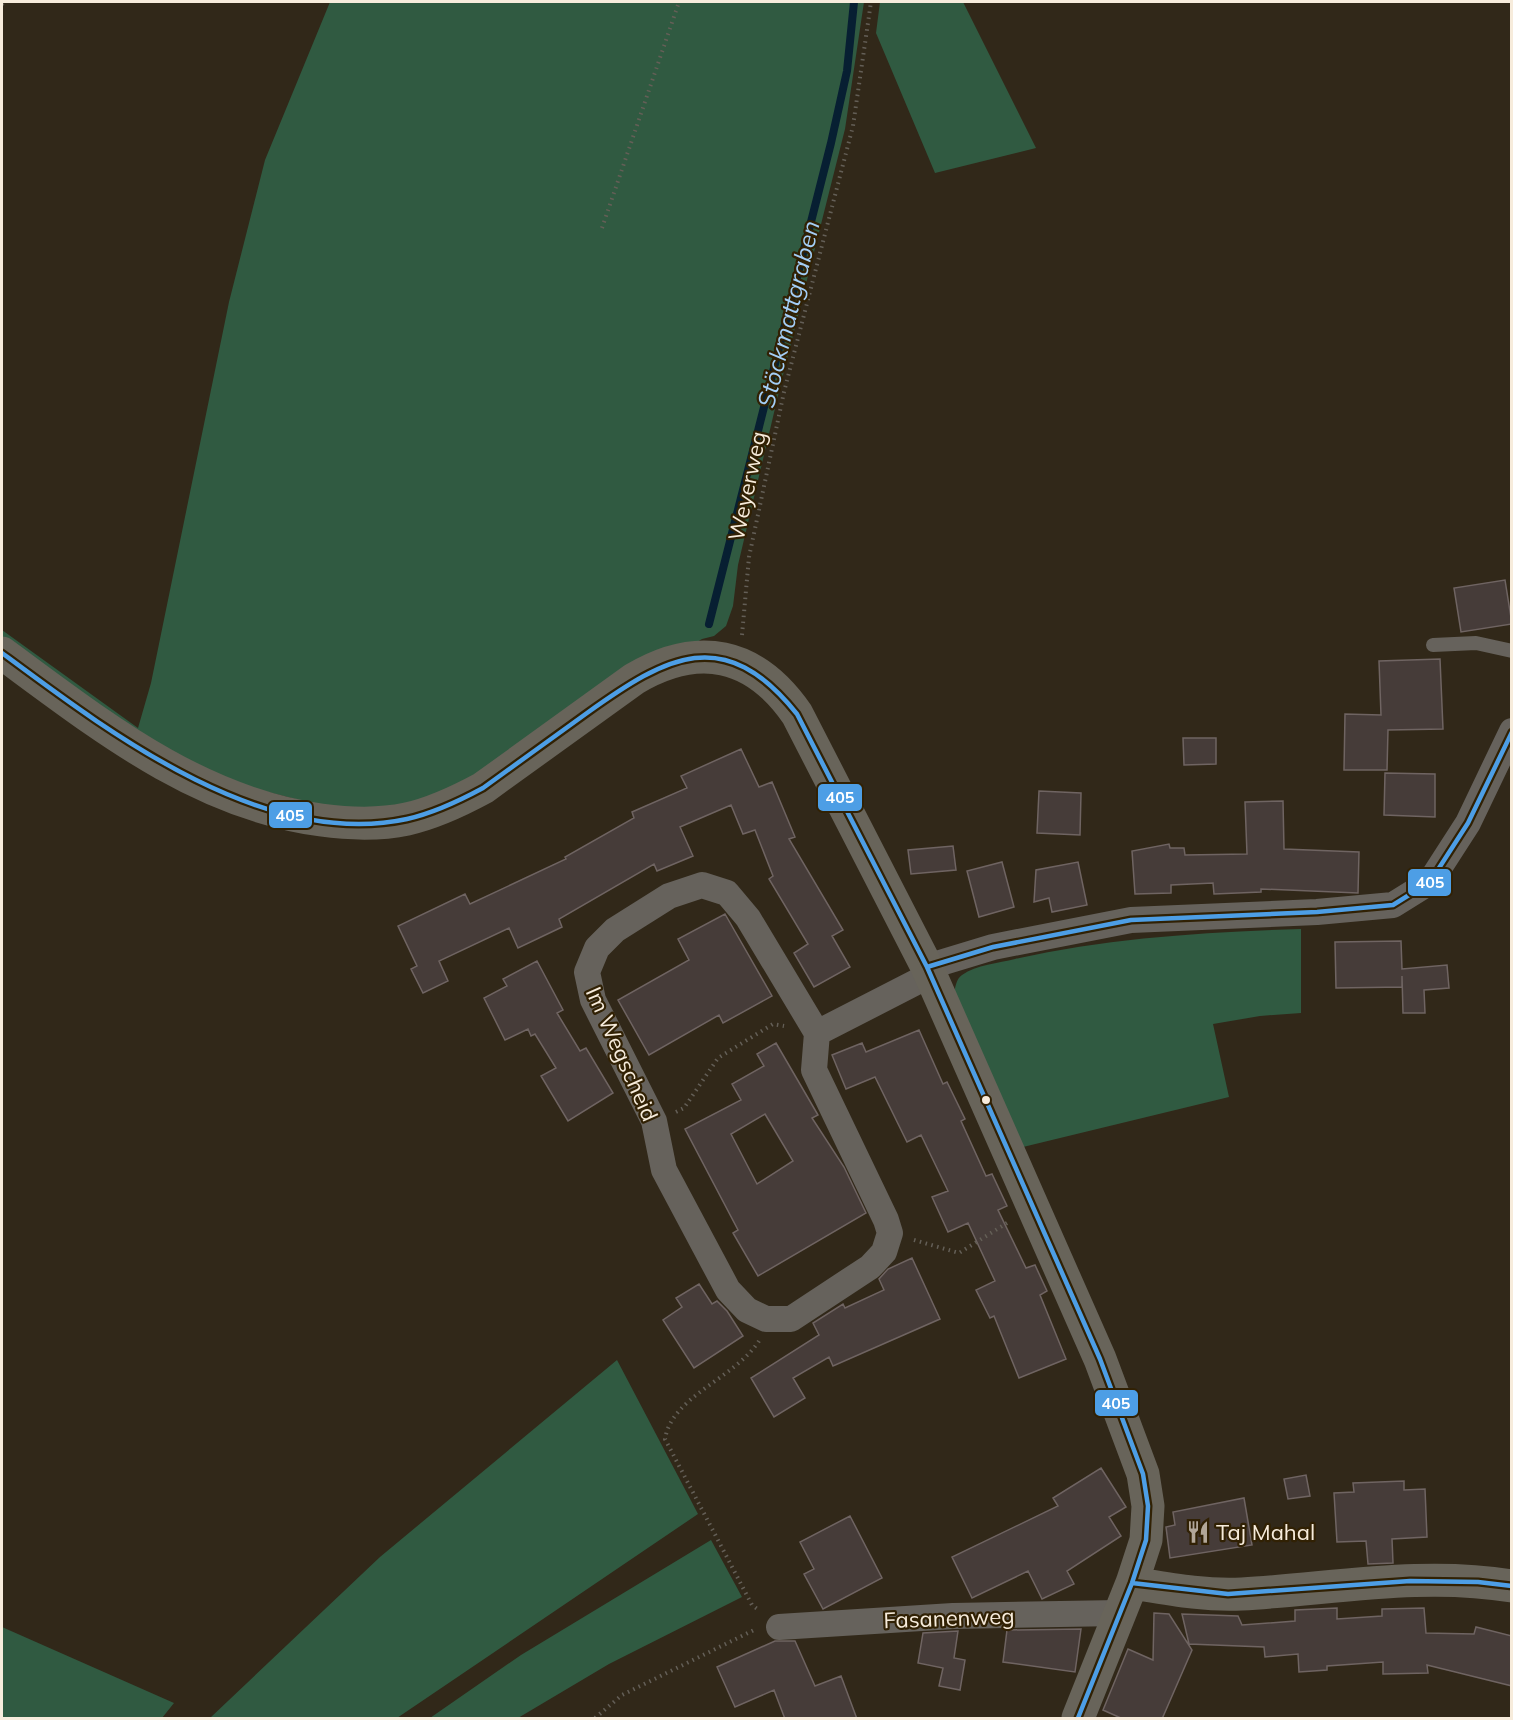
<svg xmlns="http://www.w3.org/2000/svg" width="1513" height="1720" viewBox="0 0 1513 1720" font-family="Mulish,sans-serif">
<rect width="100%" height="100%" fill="#312819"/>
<path fill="#305a41" d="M330,2H864L845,129L781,383L738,565L733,606L726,626L714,636L702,639L476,776L438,796L355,814L209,777L2,642V630L138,728L151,683L229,302L265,160Z
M880,2H963L1036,148L935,173L876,33Z
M1301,929V1013L1260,1016L1213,1024L1229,1097L1023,1147L954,995C955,988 956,979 962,975C976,965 999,963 1015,959C1109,938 1205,932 1301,929Z
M617,1360L698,1514L397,1718H210L380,1557Z
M711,1540L742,1597L609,1664L518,1718H430L521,1655Z
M2,1627L174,1703L162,1718H2Z"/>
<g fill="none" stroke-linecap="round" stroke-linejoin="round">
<path stroke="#071f32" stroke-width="8" d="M709,624L831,143L847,71L854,2"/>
</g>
<path fill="#463c39" stroke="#6f6462" stroke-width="1.5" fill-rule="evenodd" d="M1505,580L1512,624L1461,632L1454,588Z
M1440,659L1443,729L1388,730L1387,770H1344L1345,714L1381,715L1379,661Z
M1183,738H1216V764L1184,765Z
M741,749L759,787L772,782L795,837L789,839L843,930L832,936L850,967L814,987L794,953L808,944L769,879L773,876L755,830L743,834L731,805L680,827L693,856L657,871L654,864L559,919L562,927L518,948L509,928L439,961L448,981L423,993L411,969L417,966L398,926L465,894L470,904L566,859L565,857L634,818L632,812L687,788L681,776Z
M1385,773L1435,774V817L1384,815Z
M1039,791L1081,793L1080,835L1037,833Z
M1283,801L1284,849L1359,852L1358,893L1261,889V892L1214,894L1213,883L1171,885V893L1135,894L1132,851L1169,844L1170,848H1184L1185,855L1247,854L1245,802Z
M953,846L956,870L911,874L908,850Z
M1002,862L1014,907L979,917L967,871Z
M1078,862L1087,905L1052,912L1049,898L1034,902L1036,870Z
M725,914L772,996L723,1023L719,1015L649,1055L618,1000L689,960L678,939Z
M1401,941L1402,969L1447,965L1449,988L1424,990L1425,1013H1403L1402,976V987L1336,988L1335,942Z
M537,961L563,1010L557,1013L580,1051L586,1048L613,1093L568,1121L541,1076L556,1068L535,1034L531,1036L528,1029L505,1040L484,998L507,986L503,979Z
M919,1030L943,1084L947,1082L965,1119L961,1121L986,1176L992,1174L1007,1206L998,1210L1026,1268L1035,1265L1047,1291L1040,1295L1066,1359L1019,1378L994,1316L990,1318L976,1290L995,1281L968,1223L948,1232L932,1197L948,1191L921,1135L907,1142L875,1077L846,1089L832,1055L862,1043L866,1052Z
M776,1043L818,1115L812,1118L844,1167L866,1213L758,1276L733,1233L738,1230L685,1129L741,1100L732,1084L764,1066L757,1054ZM765,1114L793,1161L757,1184L731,1134Z
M912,1258L940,1319L833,1366L829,1357L793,1378L805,1398L774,1417L751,1378L819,1335L813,1323L843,1304L845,1308L884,1290L879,1279L888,1269Z
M699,1284L712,1304L717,1301L727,1311L743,1336L694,1368L663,1320L682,1307L676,1298Z
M1101,1468L1126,1507L1109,1517L1121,1536L1067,1571L1074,1584L1042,1599L1028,1571L972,1598L952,1557L1058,1506L1053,1498Z
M1306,1475L1310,1496L1288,1499L1284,1479Z
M1404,1481V1490L1425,1489L1427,1537L1392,1539L1393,1563L1368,1564L1366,1541L1337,1542L1334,1493L1354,1492L1353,1483Z
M1244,1498L1252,1545L1170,1558L1166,1527L1175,1525L1173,1512Z
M850,1516L882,1578L823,1609L804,1574L814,1569L800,1542Z
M1337,1608V1619L1382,1616V1609L1424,1608L1426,1633L1474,1634L1476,1627L1512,1636V1686L1427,1665L1428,1673L1383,1674V1662L1327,1666V1670L1299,1672L1298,1654L1265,1657L1264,1647L1189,1644L1182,1614L1238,1616L1242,1625L1295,1621V1610Z
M1154,1613L1169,1614L1192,1650L1162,1719H1123L1103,1710L1128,1649L1153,1660Z
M1081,1629L1075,1672L1003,1662L1007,1630Z
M958,1631L954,1658L965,1660L960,1690L939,1686L943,1668L918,1663L923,1633Z
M775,1641H795L815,1686L841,1676L857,1719H785L774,1690L735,1707L717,1667Z"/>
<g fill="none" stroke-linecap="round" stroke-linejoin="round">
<path stroke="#645f57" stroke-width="4" stroke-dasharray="1.5 4.5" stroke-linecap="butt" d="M2,4L5,2
M602,228L679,2
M742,635L749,557L784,392L853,126L871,2
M676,1112L684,1108L718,1058L773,1024L784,1026
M914,1240L959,1253L1007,1223
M759,1341C734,1379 672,1396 665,1439L752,1605L760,1611
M595,1718L622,1695L754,1630"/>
<path stroke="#66625c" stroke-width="14" d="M1433,645L1476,643L1512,651"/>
<path stroke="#66625c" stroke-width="26" d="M702,885L727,893L748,918L817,1033L814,1070L886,1220L890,1233L884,1252L870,1267L791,1319H766L747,1310L728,1290L664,1170L654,1121L593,1000L587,972L597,948L615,930L669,896Z
M927,967L993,947L1131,920L1317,912L1393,905L1430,882L1468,823L1512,731
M817,1033L930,975
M779,1627L953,1616L1119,1613"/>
<path stroke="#68645a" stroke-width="33" d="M2,653C100,725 197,803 321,820C350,824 379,825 407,819C434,813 459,801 483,788L634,679C698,641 754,652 797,714L927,967L1100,1359L1143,1474L1148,1506L1146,1540L1132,1583L1078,1718
M1132,1583C1169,1589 1205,1596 1242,1594C1331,1589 1422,1571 1512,1586"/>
<g stroke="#312104" stroke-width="9">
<path id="bus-1" d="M2,653C110,733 264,850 407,819C434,813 459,801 483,788C518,763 552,738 587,713C667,656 724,623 797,714L927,967L1100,1359L1143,1474L1148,1506L1146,1540L1132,1583L1078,1718
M927,967L993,947L1131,920L1317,912L1393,905L1430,882L1468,823L1512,732
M1132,1583L1228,1594L1410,1581L1478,1582L1512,1586"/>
</g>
<use href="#bus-1" stroke="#4d9ee5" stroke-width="4.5"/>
</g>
<defs>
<g id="restaurant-bare" transform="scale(1.8)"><path d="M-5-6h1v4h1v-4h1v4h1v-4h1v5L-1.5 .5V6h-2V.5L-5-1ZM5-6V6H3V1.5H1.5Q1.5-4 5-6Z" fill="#b2a798" stroke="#312104" stroke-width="2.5" paint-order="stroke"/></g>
</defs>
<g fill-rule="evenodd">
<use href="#restaurant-bare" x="1198" y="1532"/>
</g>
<circle fill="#f7ecdc" stroke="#312104" stroke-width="2" cx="986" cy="1100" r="5"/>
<g text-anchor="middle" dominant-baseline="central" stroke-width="4.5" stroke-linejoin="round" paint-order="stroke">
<g font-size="22" fill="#f7ecdc" stroke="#312104">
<text transform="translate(747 486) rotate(-78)">Weyerweg</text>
<text transform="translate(622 1054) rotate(66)">Im Wegscheid</text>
<text transform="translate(949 1618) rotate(-2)">Fasanenweg</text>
</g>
<g font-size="22" fill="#f7ecdc" stroke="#312104" text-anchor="start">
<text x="1216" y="1532">Taj Mahal</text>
</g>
<g font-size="24" font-style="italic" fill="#a3cef6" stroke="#312104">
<text transform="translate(788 314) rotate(-76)">Stöckmattgraben</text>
</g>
</g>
<g stroke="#312104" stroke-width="2">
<rect x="817" y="783" width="46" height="29" rx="6" fill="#4d9ee5"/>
<rect x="268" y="801" width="45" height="28" rx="6" fill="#4d9ee5"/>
<rect x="1407" y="868" width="45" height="29" rx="6" fill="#4d9ee5"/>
<rect x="1094" y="1389" width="45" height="28" rx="6" fill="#4d9ee5"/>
</g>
<g font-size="16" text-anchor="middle" font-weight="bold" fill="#fff">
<text x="840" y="803">405</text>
<text x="290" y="821">405</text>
<text x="1430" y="888">405</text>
<text x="1116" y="1409">405</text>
</g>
<rect width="1513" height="1720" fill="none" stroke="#f7ecdc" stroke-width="6"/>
</svg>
